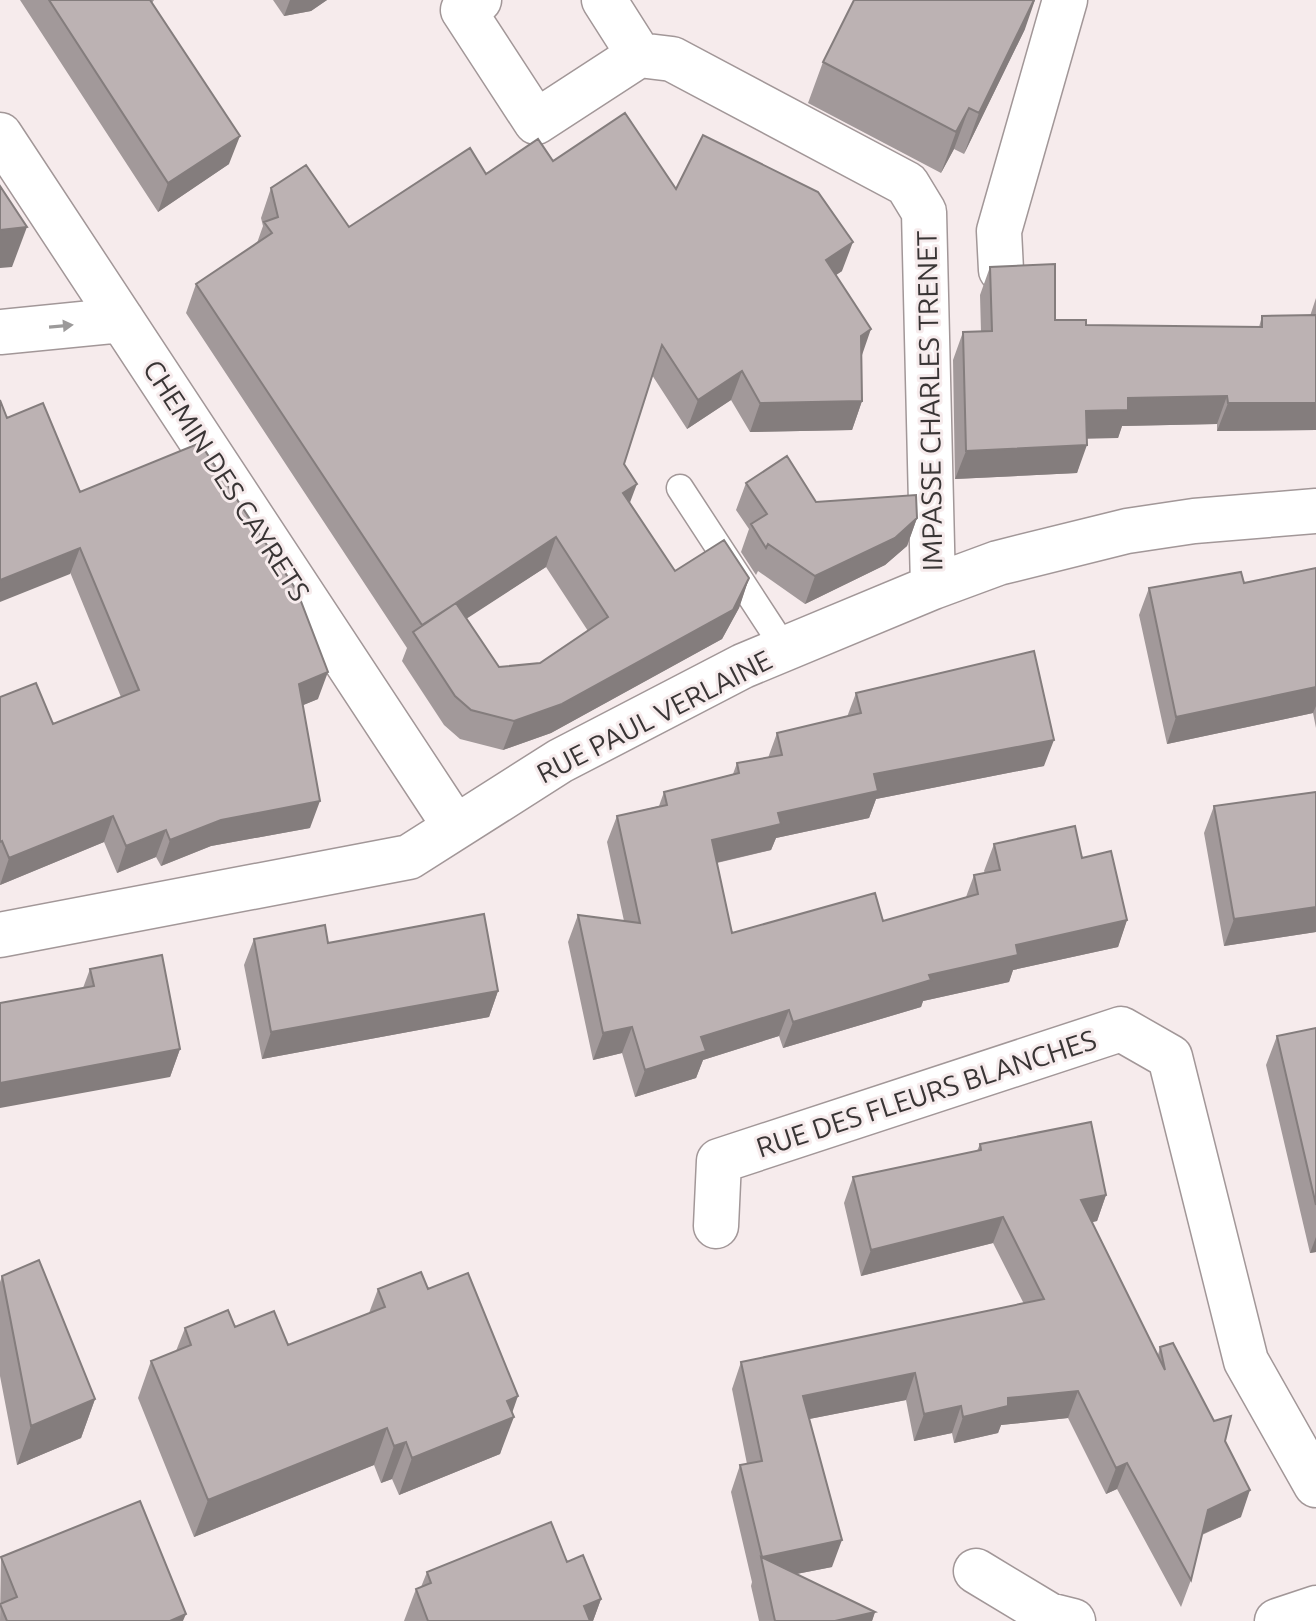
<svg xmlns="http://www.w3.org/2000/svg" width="1316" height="1621" viewBox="0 0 1316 1621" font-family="Ubuntu,sans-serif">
<rect width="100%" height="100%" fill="#f6ebec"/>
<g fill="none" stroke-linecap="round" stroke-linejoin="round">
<g stroke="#a29798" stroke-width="29">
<path id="service" d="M680,488L785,649"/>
</g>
<g stroke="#a29798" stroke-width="47">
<path id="minor" d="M479,0L463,10L536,122L639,55L672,59L907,184L924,212L933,587
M604,0L639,55
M0,135L454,825
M1001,270L999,231L1065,0
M0,332L122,320
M0,935L409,857L560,761L743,666L933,587L998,563L1127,531L1194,521L1316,511
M716,1226L719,1161L1121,1029L1170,1057L1246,1361L1316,1485
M976,1571L1049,1615L1073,1621
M1277,1621L1316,1608"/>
</g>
<use href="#service" stroke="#fff" stroke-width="26"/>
<use href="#minor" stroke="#fff" stroke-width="44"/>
</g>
<path fill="#a2999a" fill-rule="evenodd" d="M20,0H154L152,3L229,164L158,212Z
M273,0H327L311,11L284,16Z
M1025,29L964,154L954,149L941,173L808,103L823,62Z
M553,161L676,189L842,271L836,275L862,355V401L852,430L750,432L731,400L687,429L652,375L624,464L630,503L675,571L749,578L739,608L722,639L551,733L503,750L460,739L444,725L402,661L407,648L186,313L196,284L257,243L263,226L261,218L271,188L349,227L486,174ZM546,567L588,631L540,663L499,667L466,618Z
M990,267L1055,320L1086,325L1259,327L1262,316H1310L1316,298V430L1217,431V424L1122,426L1118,438H1087L1077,473L955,479L953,360L963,332H981L980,295Z
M7,418L80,492L318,699L303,705L310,828L211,846L161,866L156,857L117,873L104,842L0,885V697L53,724L121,697Z
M746,483L816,502L917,518L907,546L885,565L805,604L758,571L756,575L741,552L749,529L736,510Z
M1316,568V728L1313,713L1167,744L1139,615L1149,588L1244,583Z
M856,693L1044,766L876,799L869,818L776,838L771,850L717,863L732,933L883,921L966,897L974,875L985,873L984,871L994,844L1082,858L1127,920L1118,947L1013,970L1009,982L923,1001L921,1007L783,1048L779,1036L703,1060L696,1078L635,1097L622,1053L593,1060L568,942L578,915L624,921L607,842L617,816L659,806L664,792L733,774L737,763L768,758L777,733L847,717Z
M1316,792V932L1224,946L1204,833L1214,806Z
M254,939L328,943L498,991L489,1017L262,1059L244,965Z
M90,969L180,1049L170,1077L83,988Z
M1316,1028V1252L1310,1253L1266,1065L1277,1036Z
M980,1144L1106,1195L1097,1221L1092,1222L1158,1355L1160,1347L1225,1441L1241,1517L1202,1535L1191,1580L1181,1607L1117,1489L1106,1494L1068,1418L1001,1425L998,1433L954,1443L952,1433L914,1441L906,1400L809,1419L832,1567L796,1574L875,1612L872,1621H759L751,1586L752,1582L731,1492L740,1465L747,1464L732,1389L741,1362L1024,1304L993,1243L861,1276L844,1203L853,1177L977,1151Z
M2,1276L95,1399L81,1438L17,1465L0,1376V1282Z
M378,1289H428L512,1413L500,1454L399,1495L392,1479L381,1483L374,1465L194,1537L138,1398L151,1361L176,1351L185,1328L235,1327L288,1345L369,1313Z
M1,1557L183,1621H0Z
M567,1562L601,1599L593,1621H404L416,1589L421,1587L427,1572Z"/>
<path fill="#847d7d" d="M290,0H327L311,11L284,16Z
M1034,0H1035L1025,29L964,154L979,113Z
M969,108L954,149L941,173L956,132Z
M240,136L229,164L158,212L168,183Z
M27,227L12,267L0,268V230Z
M853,242L842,271L815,289L826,260Z
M871,329L861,358V336Z
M742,371L731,400L687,429L698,400Z
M1227,396L1217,424L1122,426L1118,438L1076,439L1086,411L1128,398Z
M862,401L852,430L750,432L760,403Z
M1228,403H1316V430L1217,431Z
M1087,445L1077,473L955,479L966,451Z
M637,484L626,513L623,493Z
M917,518L907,546L885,565L805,604L815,576Z
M556,537L546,567L423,647L422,625Z
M80,548L70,574L0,602V580Z
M749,578L739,608L722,639L551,733L503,750L514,721Z
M328,672L318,699L289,711L299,684Z
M1316,687V706L1313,713L1167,744L1176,717Z
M1054,740L1044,766L876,799L869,818L776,838L771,850L702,866L712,840L874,774Z
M320,801L310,828L211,846L161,866L170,840L221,820Z
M113,816L104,842L0,885L9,858Z
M166,830L156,857L117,873L126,846Z
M1316,907V932L1224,946L1234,919Z
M1127,920L1118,947L1013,970L1009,982L923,1001L921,1007L783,1048L793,1022L1016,945Z
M498,991L489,1017L262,1059L271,1032Z
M789,1010L779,1036L703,1060L696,1078L635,1097L645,1070L701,1037Z
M632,1027L622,1053L593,1060L603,1033Z
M180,1049L170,1077L0,1108V1083Z
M1106,1195L1097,1221L1071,1227L1081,1200Z
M1003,1217L993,1243L861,1276L871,1250Z
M1316,1237V1252L1310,1253Z
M915,1373L906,1400L794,1422L803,1396Z
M1078,1391L1068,1418L1001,1425L998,1433L954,1443L963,1417L1008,1398Z
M518,1396L510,1419L514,1417L500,1454L399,1495L412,1458L507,1401Z
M95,1399L81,1438L17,1465L31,1426Z
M961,1406L952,1433L914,1441L924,1414Z
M387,1428L374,1465L194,1537L208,1500Z
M406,1442L392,1479L381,1483L394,1446Z
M1127,1463L1117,1489L1106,1494L1116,1468Z
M1250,1490L1241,1517L1198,1536L1208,1510Z
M842,1540L832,1567L766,1580L762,1557Z
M601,1599L593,1621H579L584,1606Z
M875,1612L872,1621H835Z
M186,1614L183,1621H170Z"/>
<path fill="#bcb2b3" stroke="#847d7d" stroke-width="2" fill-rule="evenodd" d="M49,0H150L240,136L168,183Z
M854,0H1034L979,113L969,108L956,132L823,62Z
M625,113L676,189L703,135L818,192L853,242L826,260L871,329L861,336L862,401L760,403L742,371L698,400L662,345L624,464L637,484L623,493L675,571L724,540L749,578L733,610L562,704L514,721L471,710L455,696L413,632L456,603L422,625L196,284L272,233L264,222L278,217L271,188L306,165L349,227L470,148L486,174L538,139L553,161ZM556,537L608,617L540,663L499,667L456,603Z
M0,186L27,227L0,230Z
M1055,264V320H1086V325L1262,327V316L1316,315V403H1228L1227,396L1128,398V410L1086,411L1087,445L966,451L963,332L992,331L990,267Z
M0,400L7,418L43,403L80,492L200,443L297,591L328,672L299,684L320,801L221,820L170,840L166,830L126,846L113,816L9,858L2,841L0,842V697L36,683L53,724L139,690L80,548L0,580Z
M787,456L816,502L916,495L917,518L895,538L815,576L768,544L766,548L751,524L767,514L746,483Z
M1316,568V687L1176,717L1149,588L1241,572L1244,583Z
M1034,651L1054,740L874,774L878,791L778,813L781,824L712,840L732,933L875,893L883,921L978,894L974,875L1000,870L994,844L1075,826L1082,858L1111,851L1127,920L1016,945L1018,955L929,975L931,980L793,1022L789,1010L701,1037L706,1051L645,1070L632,1027L603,1033L578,915L640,923L617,816L667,805L664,792L739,773L737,763L782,755L777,733L861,713L856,693Z
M1316,792V907L1234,919L1214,806Z
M484,914L498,991L271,1032L254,939L325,925L328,943Z
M162,955L180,1049L0,1083V1003L94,986L90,969Z
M1316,1028V1205L1277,1036Z
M1091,1122L1106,1195L1081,1200L1165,1370L1160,1347L1173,1343L1214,1421L1231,1416L1225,1441L1250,1490L1208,1510L1191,1580L1127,1463L1116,1468L1078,1391L1008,1398V1406L963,1417L961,1406L924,1414L915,1373L803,1396L842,1540L762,1557L740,1465L762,1461L741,1362L1044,1299L1003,1217L871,1250L853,1177L981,1150L980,1144Z
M39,1260L95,1399L31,1426L2,1276Z
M421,1272L428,1289L468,1273L518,1396L507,1401L514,1417L412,1458L406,1442L394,1446L387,1428L208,1500L151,1361L191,1345L185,1328L228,1310L235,1327L274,1311L288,1345L385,1307L378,1289Z
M140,1501L186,1614L170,1621H7L0,1604L17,1597L1,1557Z
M551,1522L567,1562L583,1555L601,1599L584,1606L590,1621H428L416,1589L431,1583L427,1572Z
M761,1557L875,1612L835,1621H775Z"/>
<defs><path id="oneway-solid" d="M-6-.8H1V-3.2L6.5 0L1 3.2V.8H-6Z" transform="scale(2)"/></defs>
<use fill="#9c9a9a" href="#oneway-solid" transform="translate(61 326) rotate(-5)"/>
<g text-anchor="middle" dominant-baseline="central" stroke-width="6" stroke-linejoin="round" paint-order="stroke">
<g font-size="28" fill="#393535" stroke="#f6ebec">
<text transform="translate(929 401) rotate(-91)">IMPASSE CHARLES TRENET</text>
<text transform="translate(227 480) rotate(57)">CHEMIN DES CAYRETS</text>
<text transform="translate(654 716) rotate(-27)">RUE PAUL VERLAINE</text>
<text transform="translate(926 1093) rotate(-18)">RUE DES FLEURS BLANCHES</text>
</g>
</g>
</svg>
